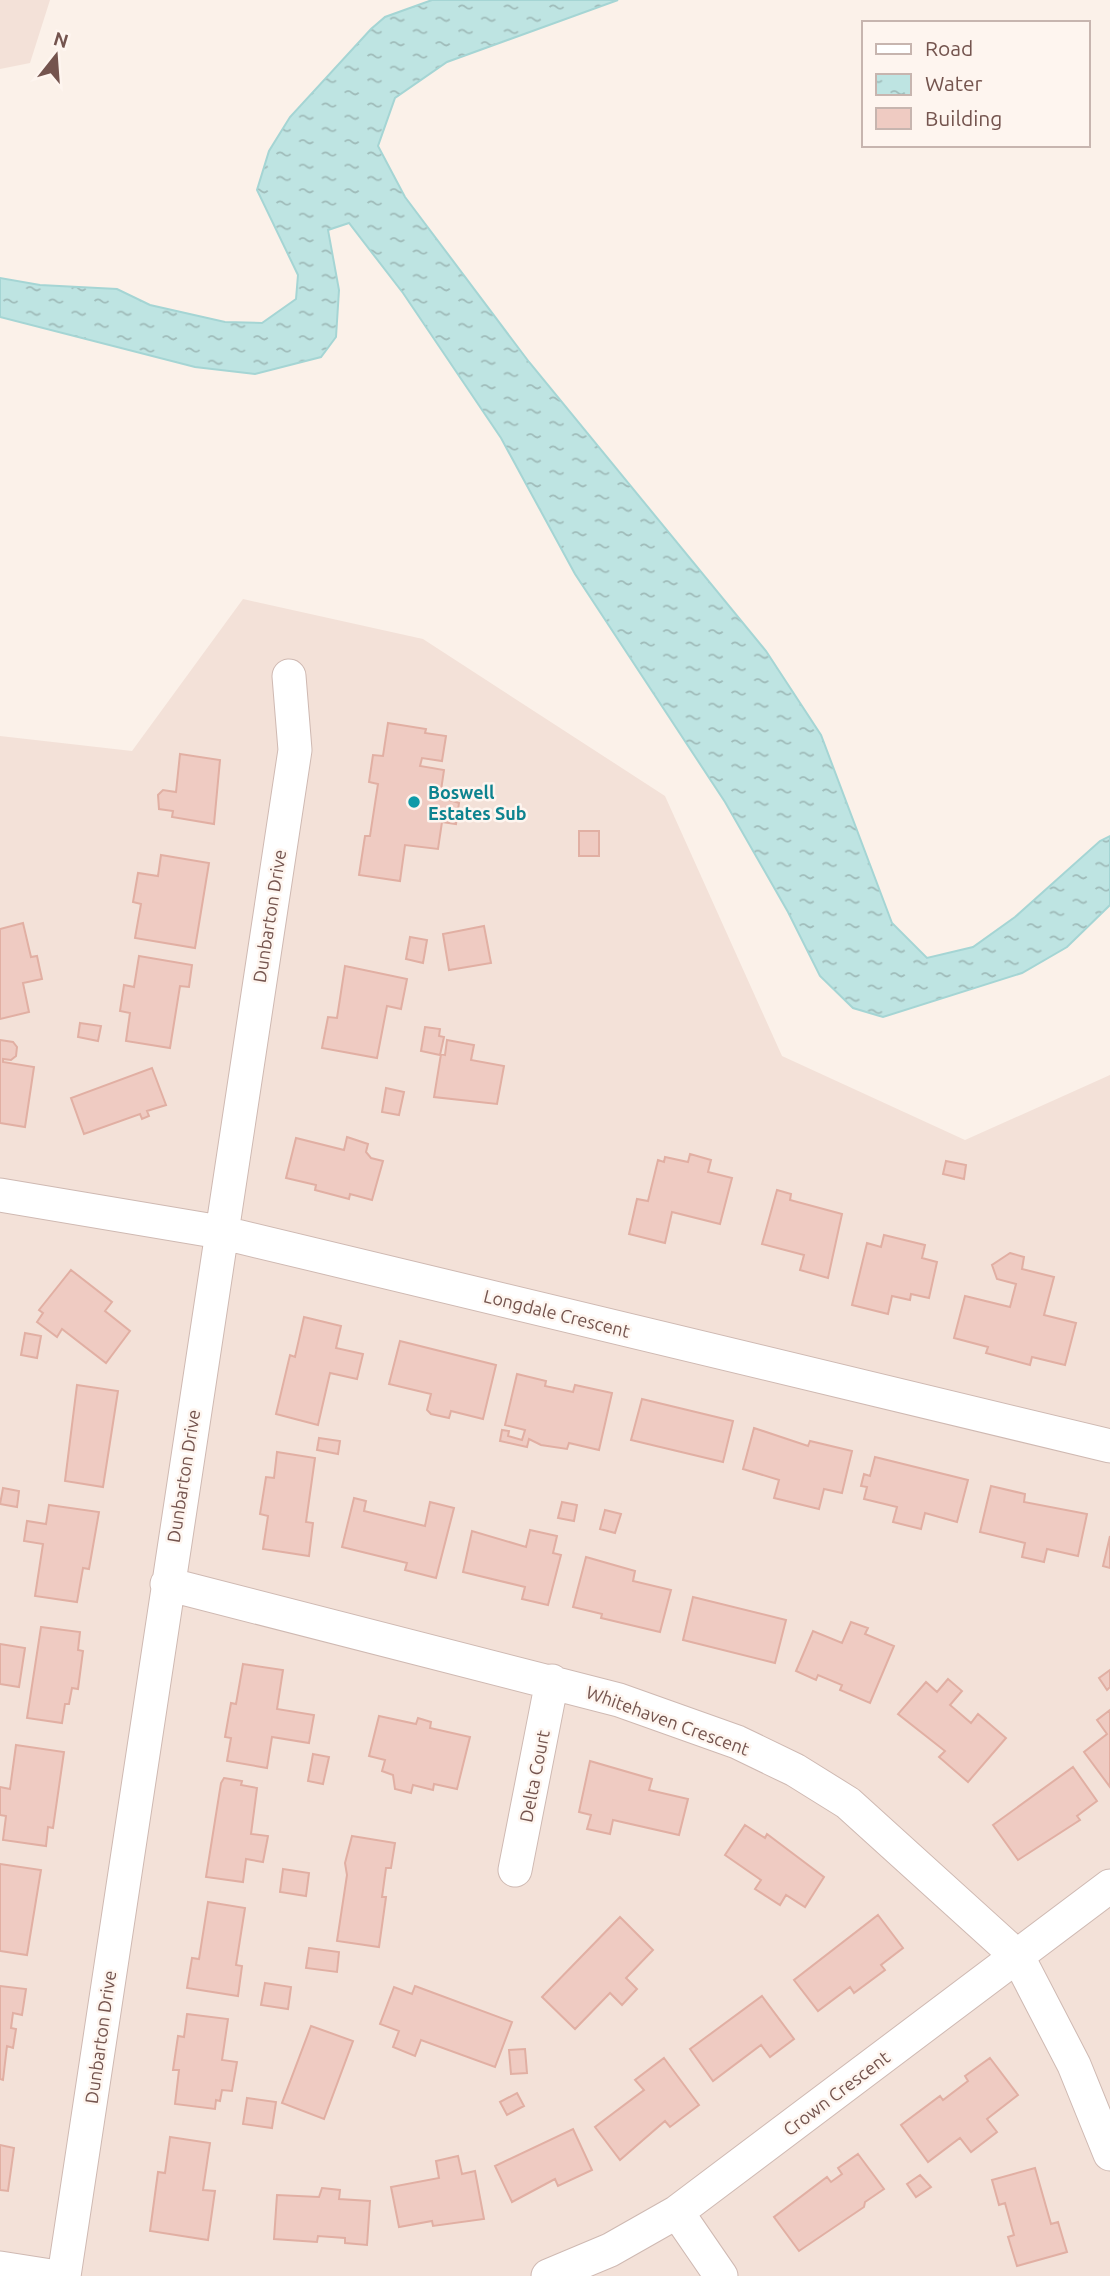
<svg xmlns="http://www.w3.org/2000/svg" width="1110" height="2276" viewBox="0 0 1110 2276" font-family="Ubuntu,sans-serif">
<defs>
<pattern id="water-ripples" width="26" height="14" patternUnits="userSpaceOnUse" patternTransform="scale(1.75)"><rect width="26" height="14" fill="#bee4e2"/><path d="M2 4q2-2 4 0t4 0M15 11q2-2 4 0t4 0" fill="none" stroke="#9fbbb9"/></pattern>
</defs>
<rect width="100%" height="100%" fill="#fbf1e9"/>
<path fill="#f3e1d8" d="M0,0H50L30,63L0,69Z
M243,599L423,639L665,796L782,1056L965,1140L1110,1075V2276H0V736L132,751Z"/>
<path fill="url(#water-ripples)" stroke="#a5d5d4" stroke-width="2" d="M432,0H618L447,62L395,98L378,146L405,197L529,362L766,651L821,735L892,923L927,958L973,947L1015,917L1100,841L1110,836V905L1067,947L1022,973L883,1017L853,1008L820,976L788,912L725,802L575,574L501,438L403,293L349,223L328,230L339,290L336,337L321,357L255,374L195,367L0,317V278L40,285L117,289L150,305L225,322L262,323L296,299L298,275L257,190L269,151L290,117L371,29L385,17Z"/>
<path fill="#efcbc2" stroke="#e1afa3" stroke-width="2" d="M388,723L426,729L425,733L446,736L442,761L422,758L420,766L444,770L440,797L459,803L456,824L442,822L438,849L405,845L400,881L359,875L365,836H370L378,784L369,782L373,755L383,756Z
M180,754L220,760L214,824L172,817L173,811L159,809L158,795L163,790L176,792Z
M579,831H599V856H579Z
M161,855L209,863L195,948L135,938L141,904L133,902L138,873L158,876Z
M23,923L31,957L37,956L42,979L23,983L29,1012L0,1019V929Z
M484,926L491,963L449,970L443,934Z
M410,937L427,940L423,963L406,959Z
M139,956L192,965L189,987L180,986L170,1048L126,1041L130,1013L120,1011L124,985L134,987Z
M345,966L407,979L401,1009L387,1006L377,1058L322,1048L328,1017L337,1018Z
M80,1023L101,1026L98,1041L78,1037Z
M425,1027L440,1029L439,1036L444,1037L440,1055L421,1051Z
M0,1040L13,1042L17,1047L16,1056L11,1060L3,1059V1062L34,1067L25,1127L0,1123Z
M447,1040L474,1045L471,1060L504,1066L497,1104L434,1097L441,1054L445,1055Z
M152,1068L166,1105L147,1111L149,1116L142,1119L140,1114L84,1134L71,1098Z
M386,1088L404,1092L399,1115L382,1112Z
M347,1137L368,1144L366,1152L371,1158L383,1161L372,1200L350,1194L349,1199L315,1190L316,1185L286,1178L296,1138L344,1150Z
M690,1154L711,1160L708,1172L732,1178L720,1224L672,1212L665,1243L629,1234L637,1199L648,1201L658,1160L664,1162L665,1157L688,1162Z
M946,1161L966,1165L964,1179L943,1174Z
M777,1190L791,1194L790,1200L842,1214L828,1278L800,1270L804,1255L762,1244Z
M884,1235L925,1245L922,1258L937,1262L929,1298L911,1294L910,1300L892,1296L888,1314L852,1305L867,1243L881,1247Z
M1010,1253L1024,1257L1022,1269L1054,1277L1044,1315L1076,1323L1065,1365L1032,1357L1030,1365L986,1353L988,1347L954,1338L965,1296L1010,1307L1016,1284L997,1279L992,1265Z
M71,1270L112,1302L105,1311L130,1331L106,1363L62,1329L57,1337L37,1322L43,1313L39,1310Z
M304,1317L341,1326L336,1348L363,1354L357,1379L330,1373L318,1425L276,1414L290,1355L295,1357Z
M25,1333L41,1336L37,1358L21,1355Z
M400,1341L496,1365L483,1419L451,1411L449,1418L431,1414L427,1410L431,1394L389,1384Z
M517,1374L546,1381L545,1386L573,1392L575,1385L612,1393L599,1450L569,1443L567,1449L541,1445L529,1439L527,1447L500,1441L502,1430L509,1431L508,1436L522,1440L525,1430L505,1425Z
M77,1385L118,1391L103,1487L65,1481Z
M642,1399L733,1421L723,1462L631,1440Z
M754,1428L808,1446L810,1441L852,1451L842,1493L824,1489L819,1509L774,1498L779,1480L743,1469Z
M319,1438L340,1441L338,1454L317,1450Z
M277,1452L315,1458L306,1522L313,1523L309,1556L263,1549L268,1516L260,1514L266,1477L274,1478Z
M875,1457L968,1480L957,1522L925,1513L921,1529L893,1522L897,1507L864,1499L867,1487L861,1486L864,1474L870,1476Z
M991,1486L1025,1494L1024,1502L1087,1514L1078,1556L1047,1549L1044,1562L1022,1557L1025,1543L980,1532Z
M3,1488L19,1491L17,1507L0,1504Z
M354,1498L366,1501L364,1511L425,1526L430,1502L454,1508L436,1578L405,1570L407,1563L342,1547Z
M562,1502L577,1505L574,1521L558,1518Z
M49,1505L99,1512L89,1569L83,1568L77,1602L35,1596L43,1544L24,1541L27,1521L46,1524Z
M605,1510L621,1514L615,1533L600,1529Z
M530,1530L557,1536L553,1553L561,1555L548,1605L522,1599L525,1587L463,1572L472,1531L526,1547Z
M1110,1536V1568L1103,1566Z
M586,1557L635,1571L633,1581L671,1590L660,1632L601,1618L602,1614L573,1607Z
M693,1597L786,1620L775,1663L683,1640Z
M851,1622L868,1628L865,1634L894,1646L870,1703L840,1690L842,1685L818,1675L816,1680L796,1671L813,1631L842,1643Z
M41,1627L80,1632L78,1650L83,1651L78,1689L72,1688L69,1704H65L62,1723L27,1718Z
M0,1644L25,1648L19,1687L0,1684Z
M243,1664L283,1670L277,1709L314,1715L309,1743L272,1737L267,1768L227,1761L231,1738L225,1737L231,1703L236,1704Z
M1110,1670V1687L1107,1690L1099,1678Z
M948,1679L962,1691L950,1705L971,1723L978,1714L1006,1738L968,1782L939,1757L945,1751L898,1714L926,1682L937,1692Z
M1110,1710V1787L1084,1752L1107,1734L1097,1720Z
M379,1716L416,1724L418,1718L431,1722L430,1728L470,1737L457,1789L434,1784L433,1790L413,1785L411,1793L395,1789L393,1775L382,1771L385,1760L369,1756Z
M16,1745L64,1752L53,1828L48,1827L46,1846L3,1840L6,1816L0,1815V1787L10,1789Z
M313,1754L329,1757L323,1784L308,1781Z
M590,1761L652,1779L649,1790L688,1799L679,1835L613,1820L610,1834L587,1829L591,1815L579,1812Z
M1073,1767L1097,1801L1077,1816L1080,1820L1018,1860L993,1825Z
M224,1778L242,1781L241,1785L257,1788L251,1834L268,1836L263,1862L246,1859L243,1882L206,1877L221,1783Z
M745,1825L765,1838L767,1834L824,1877L805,1907L786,1895L780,1905L755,1889L761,1880L725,1855Z
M352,1836L395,1843L391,1868H386L382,1897H386L379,1947L337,1941L347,1875L345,1863Z
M0,1864L41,1870L27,1955L0,1951Z
M283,1869L309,1873L306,1896L280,1892Z
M208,1902L245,1908L236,1965L242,1966L238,1996L187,1988L192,1958L199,1959Z
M878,1915L903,1948L881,1965L885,1970L854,1993L850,1987L818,2011L794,1980Z
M620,1917L653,1950L626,1978L637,1989L622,2005L610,1993L575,2029L542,1997Z
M309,1948L339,1952L337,1972L306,1968Z
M265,1983L291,1987L288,2009L261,2005Z
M0,1986L26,1989L22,2015L13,2013L11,2028L16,2029L13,2048L7,2046L3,2080L0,2079Z
M415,1986L512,2022L495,2067L421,2040L415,2056L393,2047L399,2031L380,2024L394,1987L412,1994Z
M762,1996L794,2039L770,2057L761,2045L713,2081L690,2049Z
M187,2014L228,2019L222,2060L237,2062L232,2091L222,2090L220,2101L216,2100L215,2109L175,2104L179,2070H173L178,2036L184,2037Z
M311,2026L353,2041L324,2119L282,2103Z
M525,2049L527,2073L511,2074L509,2050Z
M664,2058L699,2105L670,2127L665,2121L620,2160L595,2127L644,2090L635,2080Z
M990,2058L1018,2095L987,2119L997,2132L971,2152L960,2138L928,2162L901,2125L940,2096L943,2100L968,2081L965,2076Z
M517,2093L524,2106L507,2115L500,2102Z
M247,2098L276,2102L272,2128L243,2124Z
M573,2129L592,2170L558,2186L555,2179L512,2202L495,2166Z
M170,2137L210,2143L203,2190L215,2191L208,2240L150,2231L158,2172L165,2173Z
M0,2145L14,2148L8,2191L0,2190Z
M858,2154L884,2189L865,2202L864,2207L799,2251L774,2217L827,2177L831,2182L842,2174L838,2168Z
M458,2156L462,2174L475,2171L484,2219L433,2226L432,2221L399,2227L391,2187L439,2178L436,2161Z
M1035,2168L1051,2224L1058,2222L1067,2252L1017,2266L1008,2237L1014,2235L1005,2203L999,2205L992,2180Z
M920,2175L931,2187L916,2197L907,2184Z
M322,2188L340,2190L339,2199L370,2201L367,2245L345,2243V2238L318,2236L317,2242L274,2239L277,2195L319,2197Z"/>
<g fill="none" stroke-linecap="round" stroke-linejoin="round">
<g stroke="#cfb9b2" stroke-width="35">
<path id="minor" d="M0,1195L220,1232L1110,1446
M167,1584L619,1700L737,1742L795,1770L848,1803L1018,1957L1074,2065L1110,2154
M515,1870L552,1681
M677,2212L721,2276
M0,2268L51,2276
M64,2276L295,750L289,676
M548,2276L610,2250L677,2212L1110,1886"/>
</g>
<use href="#minor" stroke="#fff" stroke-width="33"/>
</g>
<circle fill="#0f9aa8" stroke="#fef5ef" stroke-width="2.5" cx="414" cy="802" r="7"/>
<g text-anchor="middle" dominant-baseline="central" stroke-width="5" stroke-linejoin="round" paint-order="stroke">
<g font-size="18" font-weight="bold" fill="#0d838f" stroke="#fef5ef" text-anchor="start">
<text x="428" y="792">Boswell<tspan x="428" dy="21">Estates Sub</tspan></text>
</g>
<g font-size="18" fill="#74544e" stroke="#fef5ef">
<text transform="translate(269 916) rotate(-81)">Dunbarton Drive</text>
<text transform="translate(557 1313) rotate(14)">Longdale Crescent</text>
<text transform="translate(183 1476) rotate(-81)">Dunbarton Drive</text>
<text transform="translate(668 1720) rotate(20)">Whitehaven Crescent</text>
<text transform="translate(534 1776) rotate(-79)">Delta Court</text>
<text transform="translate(100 2037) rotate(-82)">Dunbarton Drive</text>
<text transform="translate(836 2093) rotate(-37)">Crown Crescent</text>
</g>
</g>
<rect x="862" y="21" width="228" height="126" fill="#fef5ef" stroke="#c7b5af" stroke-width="2"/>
<rect x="876" y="44" width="35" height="10" fill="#ffffff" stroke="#c7b5af" stroke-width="2"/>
<text x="925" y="56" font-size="21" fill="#74544e">Road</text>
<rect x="876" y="74" width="35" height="21" fill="url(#water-ripples)" stroke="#c7b5af" stroke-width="2"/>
<text x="925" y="91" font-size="21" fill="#74544e">Water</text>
<rect x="876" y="108" width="35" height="21" fill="#efcbc2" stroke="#c7b5af" stroke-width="2"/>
<text x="925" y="126" font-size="21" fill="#74544e">Building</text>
<g transform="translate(56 56) rotate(17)" stroke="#fef5ef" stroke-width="5" paint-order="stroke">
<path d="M0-5L12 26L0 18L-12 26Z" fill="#74544e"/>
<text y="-10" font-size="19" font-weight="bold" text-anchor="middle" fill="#74544e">N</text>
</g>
</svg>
